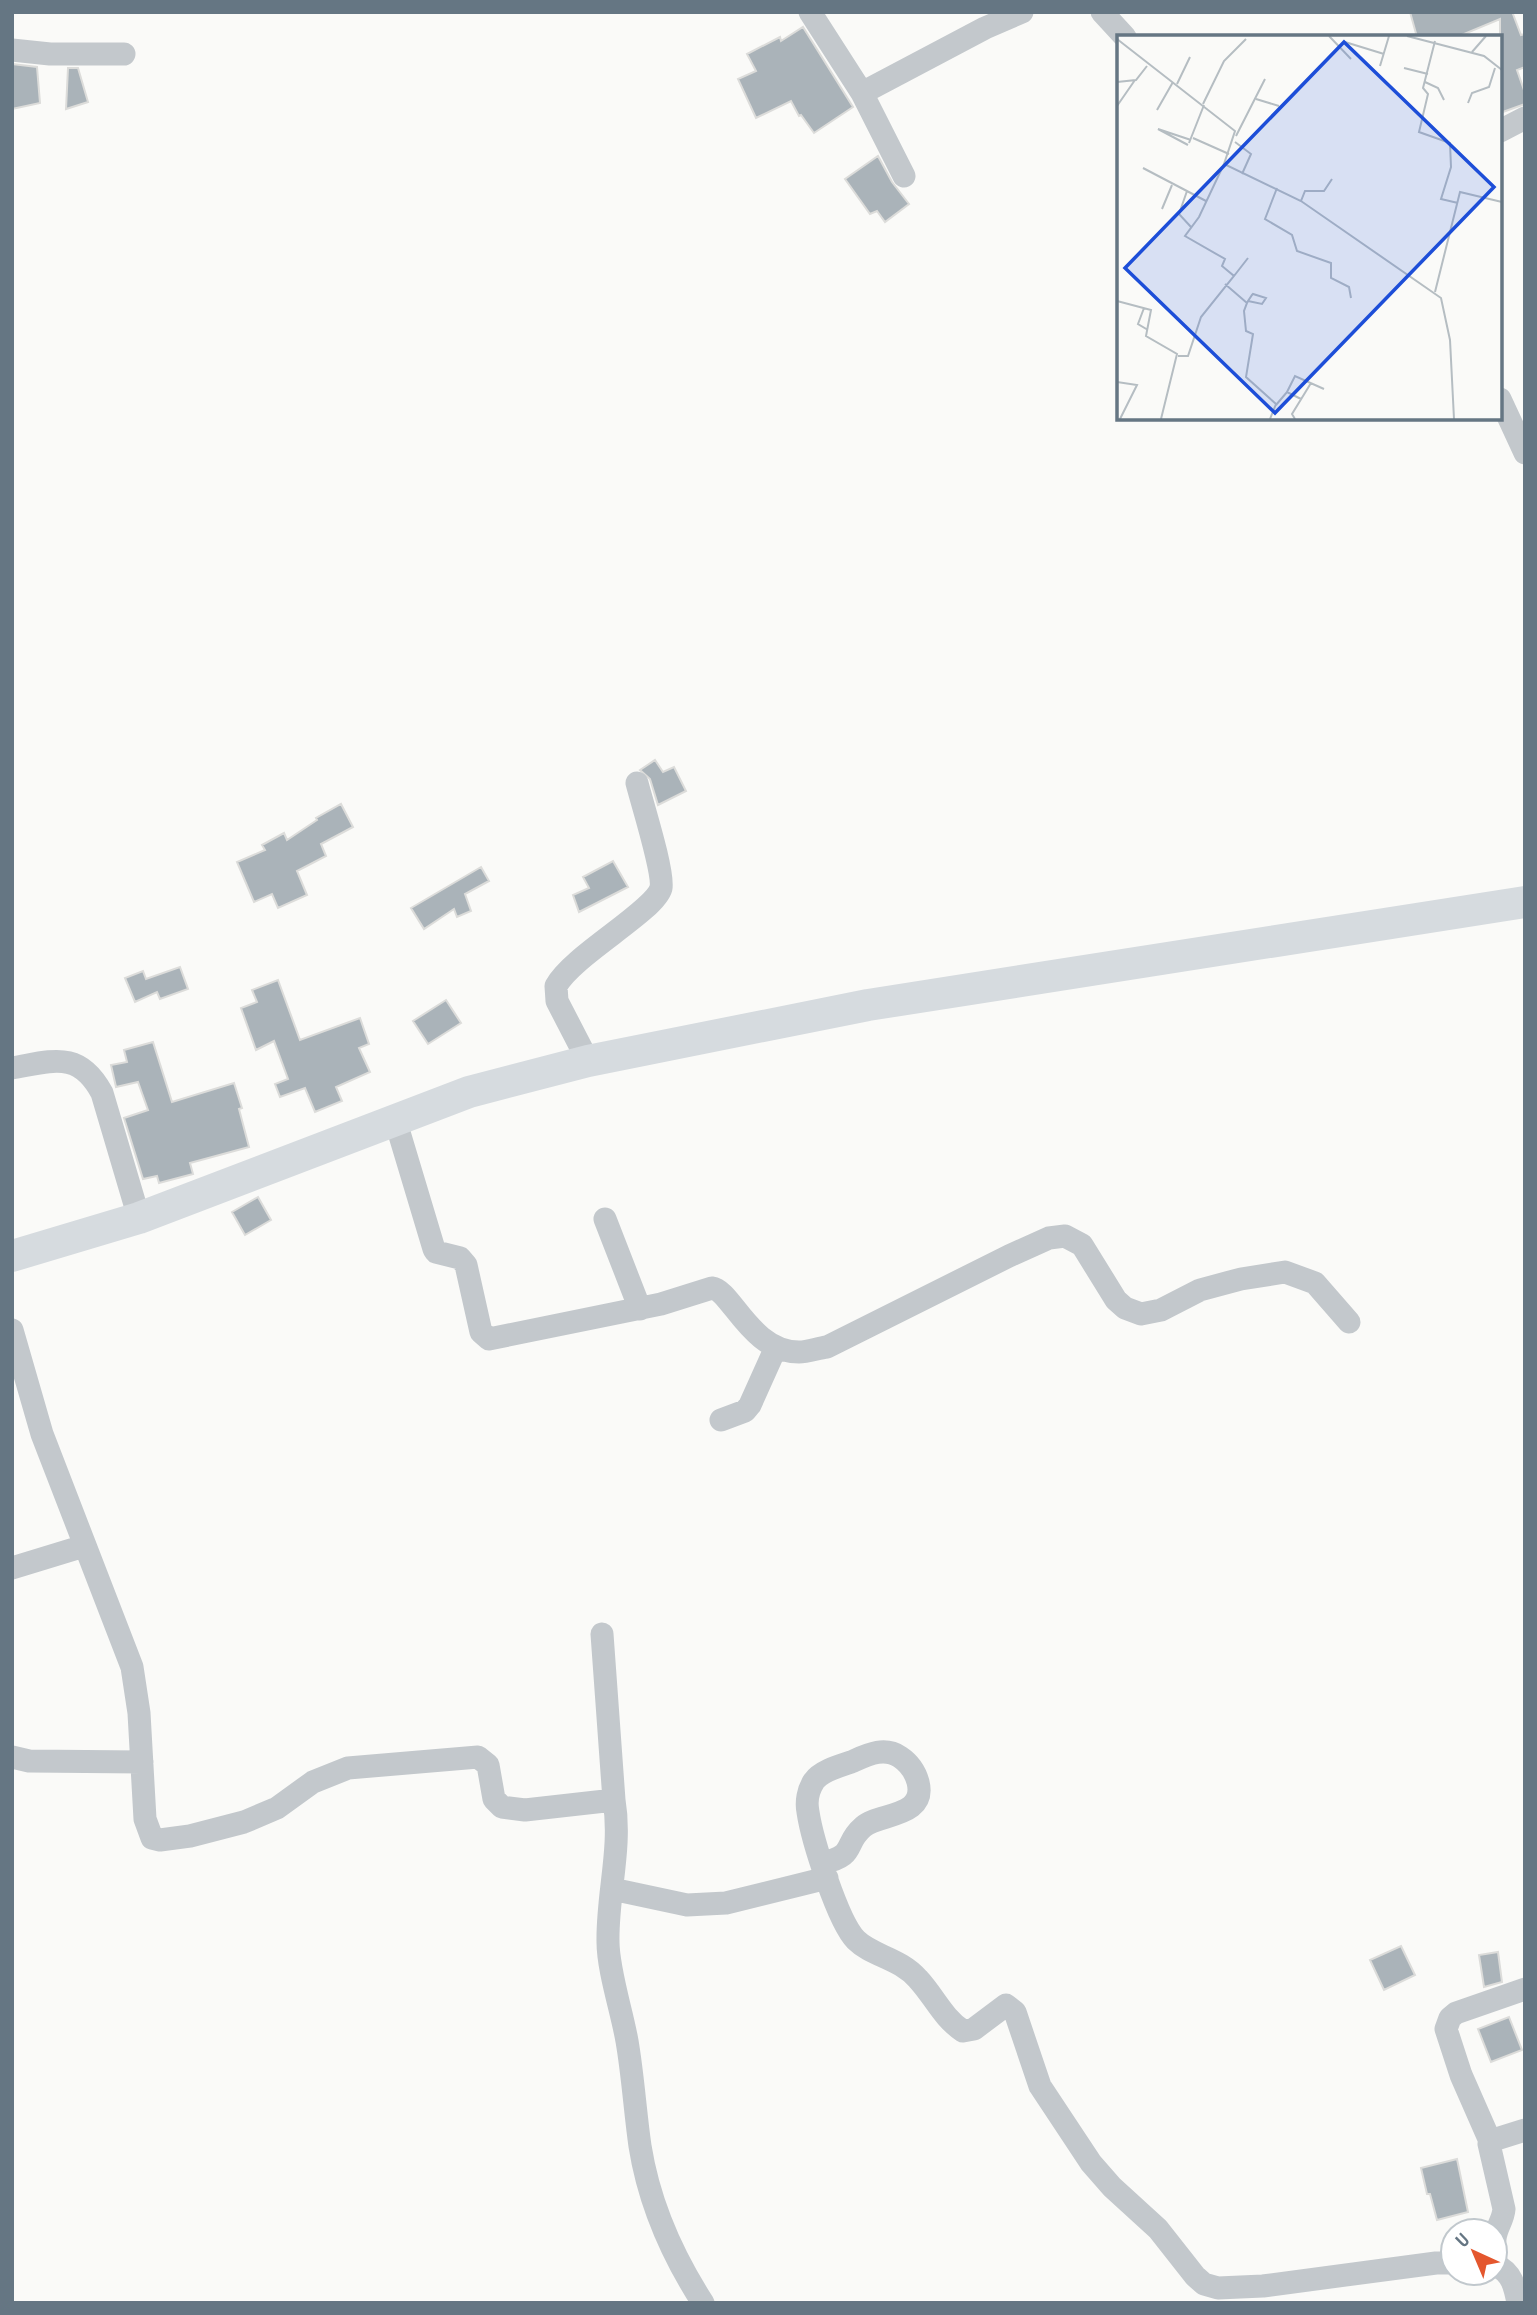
<svg xmlns="http://www.w3.org/2000/svg" width="1537" height="2315" viewBox="0 0 1537 2315" font-family="'PT Sans Narrow',sans-serif">
<rect width="100%" height="100%" fill="#fafaf8"/>
<path fill="#aab3b9" stroke="#dcdcda" stroke-width="2" d="M1410,12H1515L1513,14L1521,35L1525,34V67L1517,70L1525,93V104L1500,113V19L1457,37H1417Z
M803,27L853,107L814,133L801,115L799,116L791,101L756,118L738,79L756,71L747,54L780,37L781,41Z
M12,64L37,67L40,103L12,109Z
M68,68H78L88,102L66,109Z
M878,156L892,182L909,204L885,222L877,211L870,214L845,179Z
M655,760L663,772L674,767L686,791L658,805L650,779L640,770Z
M341,804L353,827L321,844L326,856L297,871L307,895L278,908L272,894L254,902L237,862L265,850L262,845L284,833L287,840L317,820L316,818Z
M613,861L628,887L579,912L573,895L589,888L583,877Z
M481,867L489,881L465,894L471,911L457,917L454,909L424,929L411,908Z
M180,967L188,989L160,999L157,992L135,1002L125,978L143,971L146,979Z
M278,980L300,1040L360,1018L369,1044L359,1048L370,1072L336,1087L342,1101L315,1112L305,1088L280,1097L275,1084L288,1079L274,1041L256,1050L241,1008L257,1002L252,990Z
M446,1000L461,1023L428,1044L413,1021Z
M153,1042L172,1102L234,1083L242,1108L239,1109L249,1147L190,1163L193,1174L159,1183L157,1176L143,1179L124,1118L148,1110L138,1082L116,1087L111,1065L127,1062L124,1050Z
M258,1197L271,1220L245,1235L232,1212Z
M1401,1946L1415,1975L1384,1990L1370,1960Z
M1498,1952L1502,1982L1484,1987L1479,1955Z
M1509,2017L1522,2050L1491,2062L1478,2029Z
M1457,2159L1468,2212L1437,2220L1430,2194H1427L1421,2168Z"/>
<g fill="none" stroke-linecap="round" stroke-linejoin="round">
<path stroke="#c3c8cc" stroke-width="23" d="M810,12L862,93L985,28L1022,12
M1102,12L1125,37
M12,50L50,54H124
M862,93L904,176
M1500,131L1525,118
M1500,399L1525,453
M588,1061L557,1001L556,986C573,955 655,911 661,888C664,872 642,803 637,783
M12,1068C53,1061 79,1050 102,1093L139,1218
M395,1119L434,1249L436,1252L460,1258L466,1265L481,1332L489,1339L661,1304L712,1288C731,1290 751,1352 799,1352C808,1352 818,1348 827,1347L1009,1256L1049,1238L1065,1236L1082,1245L1116,1300L1125,1308L1141,1314L1161,1310L1200,1290L1241,1279L1285,1272L1315,1283L1349,1322
M605,1219L640,1309
M12,1330L42,1434L132,1667L139,1713L145,1819L152,1838L160,1840L190,1836L244,1822L277,1808L313,1782L348,1768L478,1757L488,1765L494,1799L502,1807L525,1810L614,1800C622,1848 607,1894 608,1942C608,1970 622,2012 627,2041C633,2076 635,2111 640,2146C649,2203 672,2255 703,2303
M721,1420L745,1411L750,1405L776,1347
M12,1568L84,1546
M602,1634L614,1800
M12,1757L29,1761L142,1762
M822,1863C857,1856 843,1844 863,1827C878,1813 927,1818 918,1782C915,1771 909,1763 900,1757C884,1746 867,1755 851,1762C839,1766 821,1771 814,1781C808,1790 806,1802 808,1812C812,1839 838,1922 856,1940C872,1956 900,1958 918,1979C934,1996 943,2018 963,2031L974,2029L1006,2005L1015,2012L1040,2086L1091,2163L1112,2187L1158,2229L1195,2276L1204,2284L1218,2288L1263,2286L1436,2263H1453
M612,1889L687,1905L726,1903L827,1878
M1490,2141L1461,2075L1446,2029L1450,2018L1456,2013L1525,1989
M1495,2239C1496,2227 1503,2221 1504,2209L1489,2144L1490,2141L1525,2130
M1495,2265C1512,2272 1515,2287 1518,2303"/>
<path stroke="#d6dbdf" stroke-width="32" d="M12,1256L139,1218L469,1092L588,1061L868,1005L1525,902"/>
</g>
<g transform="translate(1117 35)">
<rect width="385" height="385" fill="#fafaf8"/>
<path fill="none" stroke="#b5bdc2" stroke-width="2" d="M212,1L234,24M290,1L367,21L385,35M0,4L118,96L107,129L184,166L324,263L333,305L337,384M318,6L306,53L311,59L302,97L333,108L334,132L324,164L341,168M228,7L267,19M355,17L369,1M263,31L272,1M287,33L311,39M0,47L19,45L30,31M308,47L321,53L327,65M60,49L73,22M139,64L162,71M351,68L355,58L372,52L378,33M86,69L107,26L129,4M0,71L18,45M40,75L56,47M119,101L148,44M76,103L112,119M118,107L134,119L125,139M72,108L87,70M71,110L41,94L74,105M26,133L89,166M160,153L148,184L175,200L180,216L214,228V243L232,252L234,263M70,156L62,179L74,192M184,166L188,156H207L215,144M45,174L55,150M117,241L131,223M108,249L130,268M318,257L343,157L385,167M0,266L34,275L29,301L60,319L44,384M131,266L145,269L149,263L136,259L135,260L131,266L130,268L127,276L129,296L136,299L129,342L159,369L153,384M27,273L21,289L31,295M61,321H71L84,282L117,241L105,231L108,224L68,201L82,182L107,129M0,347L20,350L3,384M170,357L178,341L207,354M159,370L170,357L184,364M178,384L175,379L194,348"/>
<path fill="#1d4ed8" fill-opacity="0.15" stroke="#1d4ed8" stroke-width="3.5" d="M227,7L377,152L158,378L8,233Z"/>
<rect width="385" height="385" fill="none" stroke="#657683" stroke-width="3.5"/>
</g>
<rect width="1537" height="2315" fill="none" stroke="#657683" stroke-width="28"/>
<g transform="translate(1474 2252) rotate(316)"><circle r="33" fill="#ffffff" stroke="#c1c8cd" stroke-width="2"/>
<path d="M0-5L12 26L0 18L-12 26Z" fill="#e4572e"/>
<text y="-10" font-size="19" font-weight="bold" text-anchor="middle" fill="#657683">U</text>
</g>
</svg>
